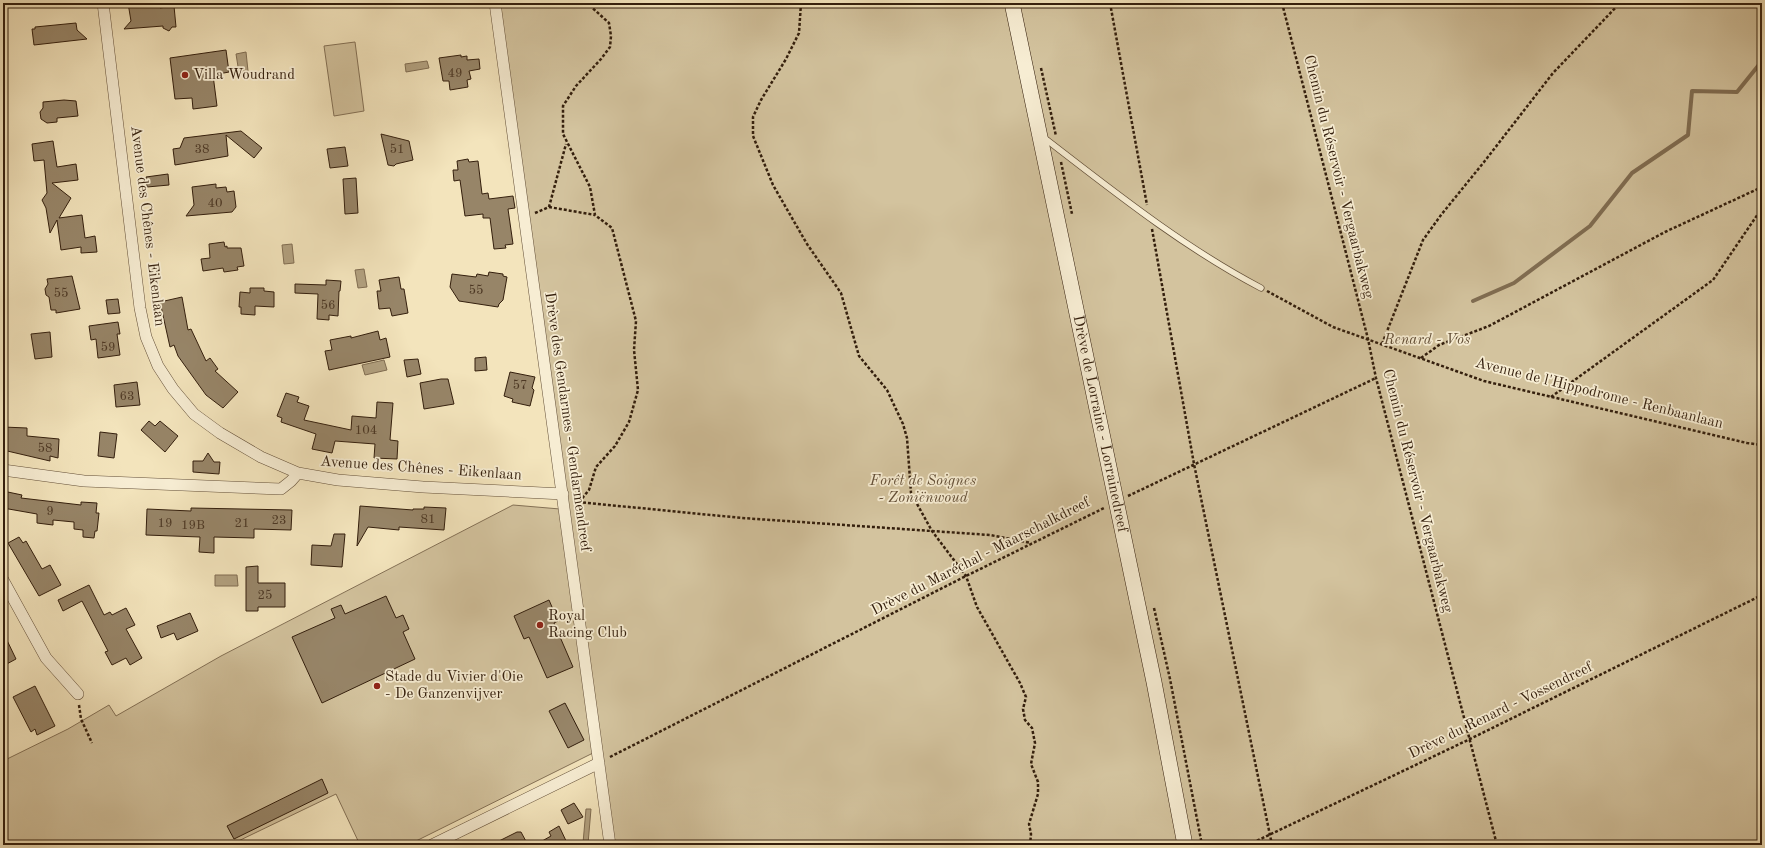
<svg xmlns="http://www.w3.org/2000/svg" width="1765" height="848" viewBox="0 0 1765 848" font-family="'Old Standard TT',serif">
<rect width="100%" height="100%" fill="#f3e4bc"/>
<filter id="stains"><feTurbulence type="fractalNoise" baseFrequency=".005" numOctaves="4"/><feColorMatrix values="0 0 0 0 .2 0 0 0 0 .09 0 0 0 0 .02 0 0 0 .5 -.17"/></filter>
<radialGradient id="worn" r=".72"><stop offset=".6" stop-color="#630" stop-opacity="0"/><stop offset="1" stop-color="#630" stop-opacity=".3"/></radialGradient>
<path fill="#d3c39e" stroke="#847156" d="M498,3H1762V845H613Z
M355,42L364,111L334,116L324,46Z
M513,505L560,509L593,753L408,845H360L336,794L230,845H3V761L68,729L109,705L116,716L221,656Z"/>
<path fill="#b2a180" stroke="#806d52" d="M246,52L248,71L244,76L239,73L236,54Z
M427,61L429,68L406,72L405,64Z
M292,244L294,263L284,264L282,245Z
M364,269L367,287L358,288L355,270Z
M384,360L387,370L365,375L362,365Z
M215,575H237L238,586H215Z
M586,809H591L588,844L583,843Z"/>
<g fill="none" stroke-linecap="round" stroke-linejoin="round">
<path stroke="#806d52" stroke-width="4" d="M1473,301L1514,283L1590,226L1632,173L1688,135L1692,91L1737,92L1762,61"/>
</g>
<path fill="#978568" stroke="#341f0d" d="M128,3H159L160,8L174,6L176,27H172L169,31L163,28V26L124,29L131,21Z
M76,23L77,30L87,39L34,45L32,29H35V27Z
M226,50L229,72L213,75L217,106L193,109L192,98L175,99L170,58Z
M461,55V57L467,56V60L479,59L480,69L469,71L471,79L467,80L468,87L450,90L449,81H443L439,58Z
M64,100L76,101L78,116L57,118V122L47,123L41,119L40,112L43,108V102Z
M241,131L262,148L254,158L226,135L228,156L175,165L173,149L180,148L184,138Z
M381,134L409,141L413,160L396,164L394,166L388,165Z
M53,141L57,167L76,164L78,180L52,183L71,198L59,218L82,215L85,238L95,236L97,252L81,253V247L61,250L57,220L50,233L46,208L42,200L47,193L44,160L34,161L32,144Z
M345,147L348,166L330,168L327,149Z
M468,159L469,162L478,161L482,194L488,193L489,199L513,196L515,208L508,209L513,244L505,245L506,248L494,249L490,218H483V214L465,216L460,180L454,181L453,170H458L457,161Z
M168,174L169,185L147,187L146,177Z
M356,178L358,213L345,214L343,179Z
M216,184V188L226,187L227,192L234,191L236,207L232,212L186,216L194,205L192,187Z
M224,242L225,247L227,246V248H241L244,266L237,267L238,270L224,272L223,268L203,271L201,259L210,258L209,244Z
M489,272L503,274V276L507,277L503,300L499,304L498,307L459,301L450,287L452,274L476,277L477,274L488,276Z
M72,276L80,309L56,313V310H51L49,297L46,295L45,289L48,284L47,279Z
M399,277L401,289H404L408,313L392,316L390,308L379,309L377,291H381L379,280Z
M326,280L341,281L340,291H339L338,316L329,315V320L317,319L318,294L295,293V284L326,285Z
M250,288H264V291L274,292V307L255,306V315L241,314V307H239L240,292L250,293Z
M182,297L188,330L191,329L206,361L210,358L218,369L215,371L238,392L223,408L206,395L178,356L174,345L170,347L160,302Z
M118,299L120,313L108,314L106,300Z
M118,322L120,334H117L120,355L98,358L96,339L91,340L89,326Z
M378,331L380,340L386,338L390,357L329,370L325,351L332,350L330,340L351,336V338Z
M50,332L52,357L35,359L31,334Z
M486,357L487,370L475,371V358Z
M418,359L421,374L407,377L404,360Z
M510,372L535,377L532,388L534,390L530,406L512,402L513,399L504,396Z
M441,379H448L454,404L424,409L420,383Z
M137,382L140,405L116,407L114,385Z
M286,393L299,397L297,402L309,406L304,420L351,430L352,416L376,418L377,402L393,403L390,440L398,441L397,459L374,458L375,444L335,441L332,453L312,449L316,434L281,422L282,418L277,416Z
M149,421L155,426L160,421L178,436L165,452L141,430Z
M3,427L27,428V436L59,439L58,458L50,456V461L3,450Z
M100,432L117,434L114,458L98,456Z
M208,453L214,462H220L219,474L193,472V461H203Z
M3,491L22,495L21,498L81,505V502L97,503L96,513H99L97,531H95L94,538L83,537V530L74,529V522L53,520V525L37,523V514L3,508Z
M360,506L413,510V509H424V507L446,508L444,530L399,527V530L368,527L357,546Z
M191,508L292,510L291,530L254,529V538L214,537V553L199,552L200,537L146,535L147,509L191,511Z
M334,534H345L342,567L311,565L312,545L331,546Z
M19,537L23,543L26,541L42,569L50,565L61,585L39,596L8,543Z
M258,566V583H285V607H258V611H246V567Z
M89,585L104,615L110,612L112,615L126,608L135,625L126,629L142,658L130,665L126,658L112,665L105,652L108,651L82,601L63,611L58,600Z
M386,596L396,618L403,615L409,629L403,632L415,659L322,703L292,637L335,618L331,609L341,605L345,614Z
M549,600L558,621L554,623L573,667L547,678L529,637L524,639L514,616Z
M190,613L198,631L177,640L174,633L161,638L157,626Z
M3,632L16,659L3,666Z
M35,686L55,726L37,735L35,729L31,732L13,697Z
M565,703L584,740L568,748L549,711Z
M322,779L328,793L234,839L227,826Z
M574,803L583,817L568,824L561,810Z
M559,826L568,845H535L551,836L549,832Z
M517,832H521L528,845H491Z"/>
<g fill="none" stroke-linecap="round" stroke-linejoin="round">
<g stroke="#645039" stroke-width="7">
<path id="lane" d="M1043,137C1113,191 1183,247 1261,288"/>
</g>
<g stroke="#645039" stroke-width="12">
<path id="street" d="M103,3L140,308L146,337L158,366L173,389L194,414L220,433L261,457L298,473L338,480L423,487L563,494
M495,3L610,845
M3,470L84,481L281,489L291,481L298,473
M3,580L46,658L78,694
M432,845L599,763"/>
</g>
<g stroke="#341f0d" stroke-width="16">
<g id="secondary">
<path id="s1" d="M1012,3L1154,682L1185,845"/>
</g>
</g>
<path stroke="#341f0d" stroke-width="2.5" stroke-dasharray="3 2" stroke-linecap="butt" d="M801,3L799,33L786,59L761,100L753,117V136L773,185L807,244L841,293L859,356L887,390L903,424L907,438L911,493L932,531L966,576L977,607L1020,683L1026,697L1023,709L1025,720L1032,728L1035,743L1031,764L1038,782V794L1029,824L1031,834L1030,845
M1110,3L1147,205
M1282,3L1368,339L1376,378L1497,845
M1041,68L1056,136
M1061,162L1072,214
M549,207L595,215
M535,213L549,207L566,144
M1152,229L1194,464L1272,845
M1267,291L1333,327L1484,381L1747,443L1762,445
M1382,344L1423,240L1441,215L1484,162L1553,73L1620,3
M1421,358L1439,345L1489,326L1665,232L1762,187
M1551,397L1713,280L1762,208
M1128,496L1376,378
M578,502L742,518L990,535L1031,543
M579,502L589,490L596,467L615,446L629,422L638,390L634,350L636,321L612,228L595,215L590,187L563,134V106L576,86L601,59L610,47L611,36L609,23L587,3
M1154,608L1170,679L1202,845
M79,705L81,719L92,743
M610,757L966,576L1104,508
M1248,845L1470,739L1762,595"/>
<use href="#lane" stroke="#f7edd3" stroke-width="5.5"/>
<use href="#street" stroke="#f7edd3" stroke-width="11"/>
<use href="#secondary" stroke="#f7edd3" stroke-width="15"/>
</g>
<g fill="#8f2418" stroke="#f7edd3" stroke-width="1.5">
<circle cx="185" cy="75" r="4"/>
<circle cx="540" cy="625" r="4"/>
<circle cx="377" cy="686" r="4"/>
</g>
<g text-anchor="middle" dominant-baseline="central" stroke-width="3.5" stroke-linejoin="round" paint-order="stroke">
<g font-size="13" fill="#4d3824">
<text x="455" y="73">49</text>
<text x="202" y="149">38</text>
<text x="397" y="149">51</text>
<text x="215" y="203">40</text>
<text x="476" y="290">55</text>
<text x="61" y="293">55</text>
<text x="328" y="305">56</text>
<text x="108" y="347">59</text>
<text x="520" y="385">57</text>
<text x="127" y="396">63</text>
<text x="366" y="430">104</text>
<text x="45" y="448">58</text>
<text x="50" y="511">9</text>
<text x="428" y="519">81</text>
<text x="279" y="520">23</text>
<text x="165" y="523">19</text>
<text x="242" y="523">21</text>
<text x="193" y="525">19B</text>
<text x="265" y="595">25</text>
</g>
<g font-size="15" fill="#341f0d" stroke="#f7edd3" text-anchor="start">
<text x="193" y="75">Villa Woudrand</text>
<text x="548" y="616">Royal<tspan x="548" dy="17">Racing Club</tspan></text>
<text x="385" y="677">Stade du Vivier d'Oie<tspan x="385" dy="17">- De Ganzenvijver</tspan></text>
</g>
<g font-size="15" fill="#341f0d" stroke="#f7edd3">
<text transform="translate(1338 177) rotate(76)">Chemin du Réservoir - Vergaarbakweg</text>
<text transform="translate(147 226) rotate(83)">Avenue des Chênes - Eikenlaan</text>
<text transform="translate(1599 394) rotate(14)">Avenue de l'Hippodrome - Renbaanlaan</text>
<text transform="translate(567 422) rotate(82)">Drève des Gendarmes - Gendarmendreef</text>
<text stroke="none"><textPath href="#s1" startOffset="430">Drève de Lorraine - Lorrainedreef</textPath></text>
<text transform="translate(421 469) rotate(4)">Avenue des Chênes - Eikenlaan</text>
<text transform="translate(1417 491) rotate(76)">Chemin du Réservoir - Vergaarbakweg</text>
<text transform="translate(981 557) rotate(-27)">Drève du Maréchal - Maarschalkdreef</text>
<text transform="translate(1501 711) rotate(-26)">Drève du Renard - Vossendreef</text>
</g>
<g font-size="15" font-style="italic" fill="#645038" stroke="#f7edd3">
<text x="1427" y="340">Renard - Vos</text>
<text x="923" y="481">Forêt de Soignes<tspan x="923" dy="17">- Zoniënwoud</tspan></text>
</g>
</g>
<rect width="1765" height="848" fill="none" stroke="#f3e4bc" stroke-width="16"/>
<rect x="4" y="4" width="1757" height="840" fill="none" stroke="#341f0d" stroke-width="2"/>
<rect x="8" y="8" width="1749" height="832" fill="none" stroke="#341f0d"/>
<rect width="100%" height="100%" filter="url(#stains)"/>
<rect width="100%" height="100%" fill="url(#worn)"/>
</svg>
